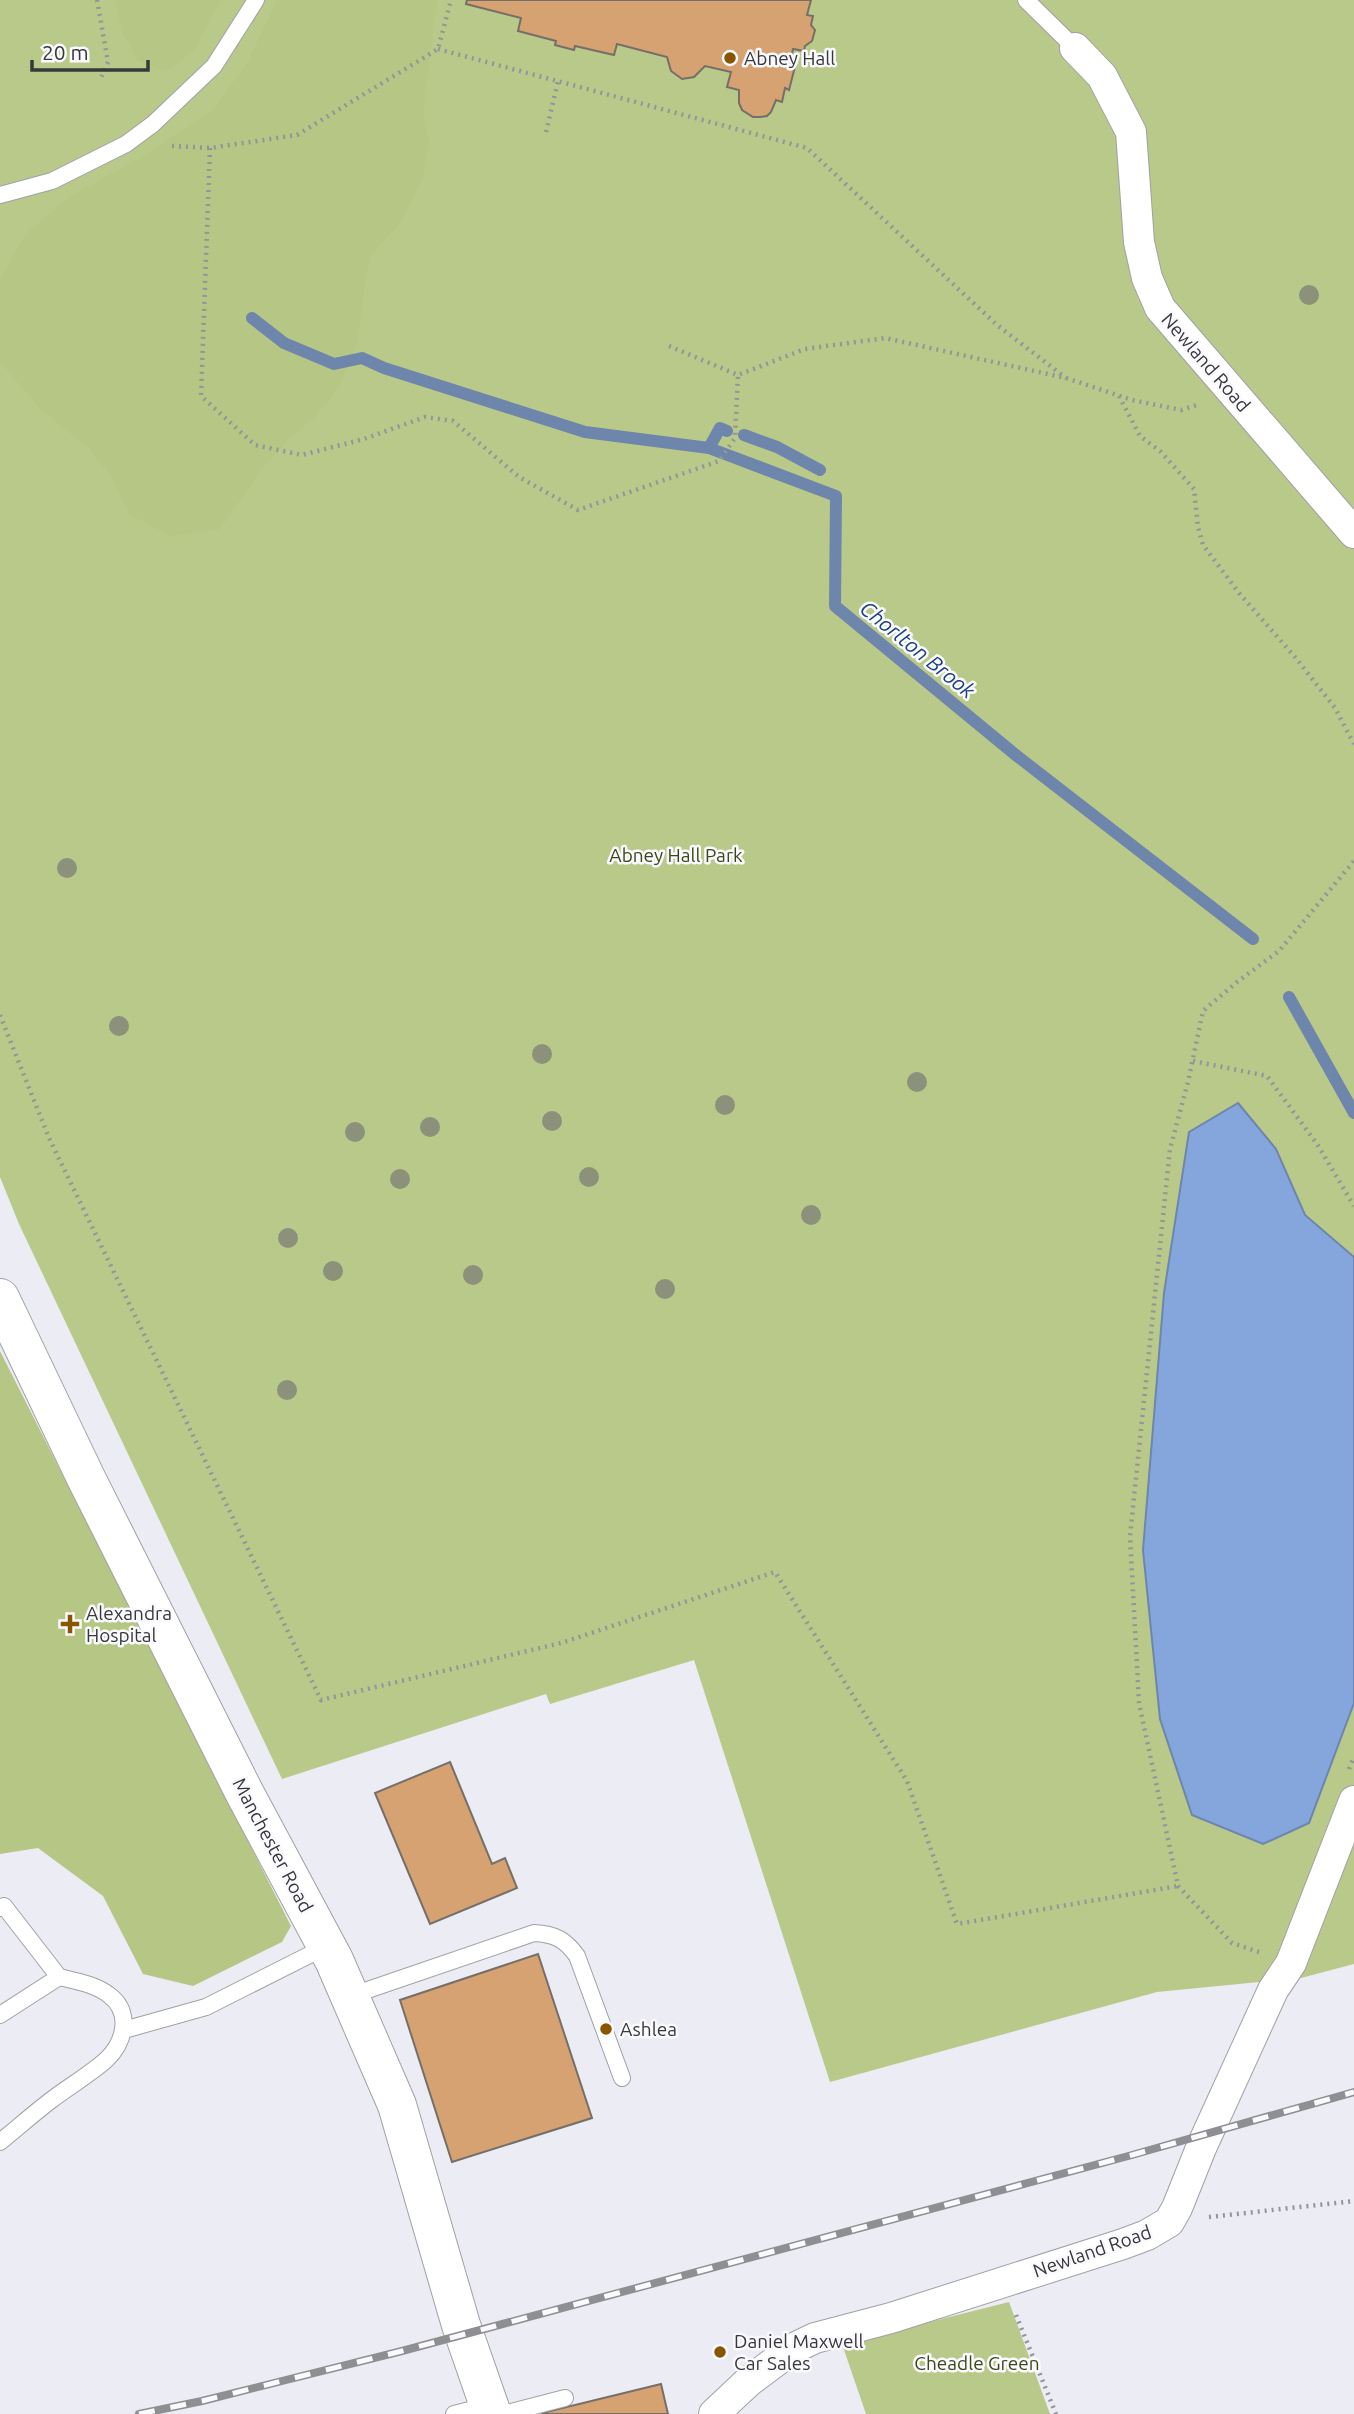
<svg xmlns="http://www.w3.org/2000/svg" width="1354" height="2414" viewBox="0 0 1354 2414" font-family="Ubuntu,sans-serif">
<rect width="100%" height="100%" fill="#ececf4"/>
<path fill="#b8c98a" d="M0,0H1354V1964L1301,1978L1157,1992L830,2082L694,1660L550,1704L546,1694L282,1779L19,1224L0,1177Z
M1009,2302L1050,2414H866L842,2344Z"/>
<path fill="#b5c685" d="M115,0H221L194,51L166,71L138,61L122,31Z
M277,0H437L423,111L429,141L423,179L401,223L372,253L365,280L362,315L356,346L340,385L316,416L289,439L260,471L220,529L171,536L129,514L114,481L91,450L43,411L0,362V280L25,235L66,199L140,158L214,109L249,60Z
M0,1351L291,1926L282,1942L193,1986L143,1974L103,1896L38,1848L0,1854Z"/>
<path fill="#85a6dd" stroke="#6e85ac" stroke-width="2" d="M1238,1103L1276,1149L1305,1215L1354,1257V1703L1309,1823L1263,1844L1192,1815L1160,1719L1143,1550L1164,1293L1189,1132Z"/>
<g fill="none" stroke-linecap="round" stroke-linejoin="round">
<path stroke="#6e85ac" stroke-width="12" d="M252,318L284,343L334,364L362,358L384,368L585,432L709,448L836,496L835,606L1017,756L1253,939
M744,435L777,447L820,470
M709,448L720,428L727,431
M1289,997L1354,1113"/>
</g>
<path fill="#d6a271" stroke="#756f6a" stroke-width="2" d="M467,0H811L807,15L813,16L811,25L815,30L812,41L805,46L804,51L793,49L791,58L797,59L789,90L785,88L782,102L776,100L771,112L767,116L760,117H753L742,110L739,103V90L727,87L731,72L705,66L694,77L682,79L671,71L667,57L617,44L614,55L575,46L574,50L555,45L556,41L518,31L521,18L466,4Z
M450,1762L492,1864L505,1858L517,1888L430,1924L375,1793Z
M538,1954L592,2118L452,2162L400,2000Z
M661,2384L668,2414H543L542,2413Z"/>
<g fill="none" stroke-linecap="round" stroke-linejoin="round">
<g stroke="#a0a0a7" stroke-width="18">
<path id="lane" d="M1026,0L1075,48
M0,195L52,181L126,144L153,124L214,66L256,0
M0,1908L4,1906L59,1977L0,2015
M350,1996L534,1933C554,1934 565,1939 577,1956L622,2078
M124,2030L206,2007L327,1946
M0,2142C16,2129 33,2114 50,2101C68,2087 89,2075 106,2060C125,2042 132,2012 109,1995C95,1984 75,1981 59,1977
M454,2414L489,2405
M503,2414L565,2398"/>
</g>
<g stroke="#a0a0a7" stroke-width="32">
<path id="street" d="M1075,48L1102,76L1131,132L1139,242L1147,278L1160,308L1354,533
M714,2414L748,2382L792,2349L815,2338L891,2318L1123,2244L1147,2235L1169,2222L1177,2208L1201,2148L1273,1990L1291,1963L1354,1801"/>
</g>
<g stroke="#a0a0a7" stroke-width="40">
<path id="secondary" d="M0,1298L86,1478L244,1792L334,1960L397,2105L461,2325L492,2414"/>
</g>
<path stroke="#94949a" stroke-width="4.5" stroke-dasharray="2 5" stroke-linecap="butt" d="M97,0L108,62L100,80
M438,49L807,148L997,325L1066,378
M546,132L558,81
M172,146L210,148L297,135L438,49L451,0
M210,148L201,396L255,445L302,455L364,439L425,417L453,421L519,477L578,510L719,461L735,438L738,375
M669,346L738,375L805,349L885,338L1066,378L1132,400L1181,410L1200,404
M1119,396L1140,436L1161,452L1194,489L1198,527L1203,545L1239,593L1295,657L1335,708L1354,744
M0,1015L49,1138L321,1700L561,1643L775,1572L907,1781L957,1924L1178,1886
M1193,1061L1267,1076L1317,1144L1354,1206
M1349,1769L1354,1757
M1259,1952L1232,1943L1178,1886L1139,1703L1130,1536L1170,1149L1188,1082L1203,1011L1237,982L1279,951L1354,861
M1209,2217L1354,2201
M1016,2315L1056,2414"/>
<use href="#lane" stroke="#fff" stroke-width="16"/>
<use href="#street" stroke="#fff" stroke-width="30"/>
<use href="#secondary" stroke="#fff" stroke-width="38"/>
<g stroke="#8e8e93" stroke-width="8">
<path id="rail" d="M139,2414L202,2401L402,2351L1132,2155L1354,2092"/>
</g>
<use href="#rail" stroke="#fafafe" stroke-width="5" stroke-dasharray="16" stroke-linecap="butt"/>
</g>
<g fill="#8b917a">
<circle cx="1309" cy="295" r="10"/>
<circle cx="67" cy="868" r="10"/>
<circle cx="119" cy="1026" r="10"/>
<circle cx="542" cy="1054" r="10"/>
<circle cx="917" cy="1082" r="10"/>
<circle cx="725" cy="1105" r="10"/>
<circle cx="552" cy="1121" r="10"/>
<circle cx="430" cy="1127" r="10"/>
<circle cx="355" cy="1132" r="10"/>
<circle cx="589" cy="1177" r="10"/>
<circle cx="400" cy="1179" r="10"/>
<circle cx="811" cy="1215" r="10"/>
<circle cx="288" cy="1238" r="10"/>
<circle cx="333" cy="1271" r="10"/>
<circle cx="473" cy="1275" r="10"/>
<circle cx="665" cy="1289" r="10"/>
<circle cx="287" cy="1390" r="10"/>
</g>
<g fill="#895600" stroke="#fafafe" stroke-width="2.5">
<circle cx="730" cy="58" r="7"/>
<path d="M66.5 1613.5h7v7h7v7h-7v7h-7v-7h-7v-7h7z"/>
<circle cx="606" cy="2029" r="7"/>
<circle cx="720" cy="2352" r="7"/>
</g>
<g text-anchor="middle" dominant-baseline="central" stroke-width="5" stroke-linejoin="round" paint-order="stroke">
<g font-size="19" fill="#38383b" stroke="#fafafe" text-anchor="start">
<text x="744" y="58">Abney Hall</text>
<text x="86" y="1613">Alexandra<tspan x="86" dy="22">Hospital</tspan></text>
<text x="620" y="2029">Ashlea</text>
<text x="734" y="2341">Daniel Maxwell<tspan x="734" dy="22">Car Sales</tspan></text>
</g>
<g font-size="19" fill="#38383b" stroke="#fafafe">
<text transform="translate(1206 362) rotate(49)">Newland Road</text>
<text transform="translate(273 1845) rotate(62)">Manchester Road</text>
<text transform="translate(1092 2251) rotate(-19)">Newland Road</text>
</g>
<g font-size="19" fill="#3c4616" stroke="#fafafe">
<text x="676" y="855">Abney Hall Park</text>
<text x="977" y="2363">Cheadle Green</text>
</g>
<g font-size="21" font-style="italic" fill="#1c4183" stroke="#fafafe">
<text transform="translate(918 649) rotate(39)">Chorlton Brook</text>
</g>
</g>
<path d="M32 60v10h116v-10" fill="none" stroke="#38383b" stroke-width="3.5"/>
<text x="42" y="60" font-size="21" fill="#38383b" stroke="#fafafe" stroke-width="5" paint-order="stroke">20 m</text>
</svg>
